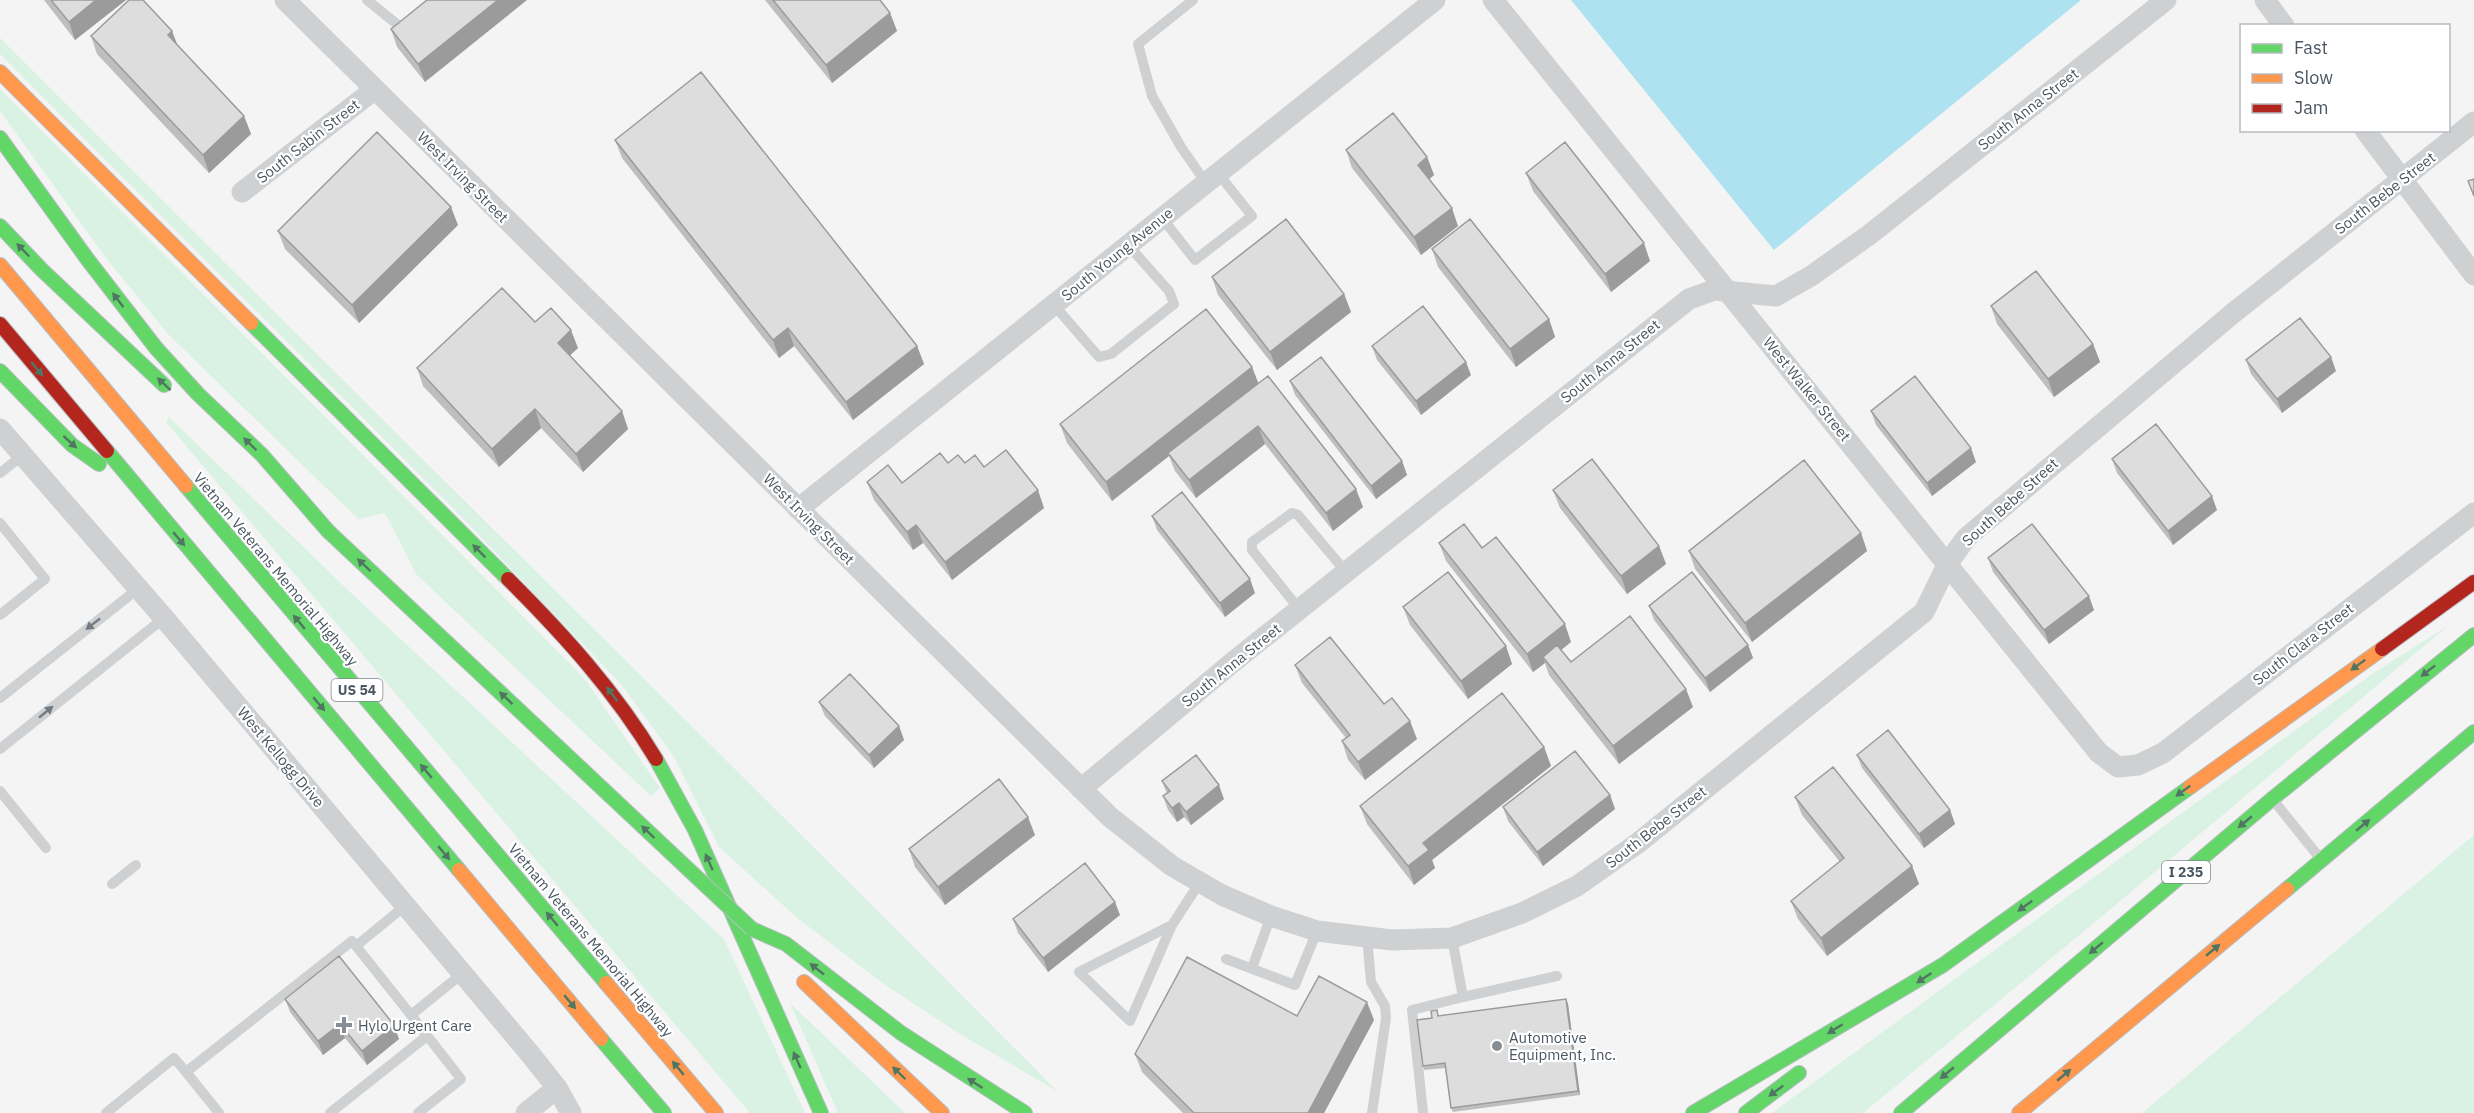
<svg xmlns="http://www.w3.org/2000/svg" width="2474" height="1113" viewBox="0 0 2474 1113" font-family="'IBM Plex Sans',sans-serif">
<rect width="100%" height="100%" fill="#f4f4f4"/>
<path fill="#d9f2e3" d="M0,38C351,390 706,738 1057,1091L960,1034L884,984L796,917L719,847L673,755L621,684L450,505L0,54Z
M0,89L584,678L660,788L651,796L416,574L385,513L358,519L168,334L106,258L0,111Z
M169,417L352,594L724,939L805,1113H750L166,422Z
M2449,625L2094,923L1863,1113H1772L2372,674Z
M2474,835V1113H2142Z
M790,1003L905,1113H838Z"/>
<path fill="#aee2f0" d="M1571,0H2081L1774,250Z"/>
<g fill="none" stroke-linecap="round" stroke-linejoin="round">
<g stroke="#b9bec3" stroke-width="16">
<path id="fast" d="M0,138L88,260L156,348L198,394L262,455L328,531
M0,226L42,270L164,385
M251,323L508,579
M0,371L72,445L99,464
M107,451L459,870
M186,486L606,983
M656,759L695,830L821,1113
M2287,889L2474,732
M752,929L786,944L901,1033L1025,1113
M601,1039L664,1113
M1693,1113L1943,965L2190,787
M1746,1113L1799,1073
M1901,1113L2272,799L2474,635"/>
</g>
<g stroke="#b9bec3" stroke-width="16">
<path id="slow" d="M0,72L251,323
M0,265L186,486
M2190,787L2382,649
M459,870L601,1039
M804,982L942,1113
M606,983L716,1113
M2019,1113L2287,889"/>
</g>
<g stroke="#b9bec3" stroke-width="16">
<path id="jam" d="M0,324L107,451
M508,579C564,635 615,691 656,759
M2382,649L2474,582"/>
</g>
<path stroke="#ced0d2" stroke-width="10" d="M367,0L403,29
M1193,0L1138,44L1152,96L1181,147L1206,183
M1162,218L1195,260L1252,216L1218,173
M1054,305L1099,357L1111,354L1174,304L1169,291L1128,245
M0,473L23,455
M0,523L45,579L0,615
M1299,609L1252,550V542L1292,513L1298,515L1346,572
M0,698L139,588
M0,749L164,618
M0,791L46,848
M2274,801L2319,857
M112,884L136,865
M406,905L356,946L411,1015L463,973
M1172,925L1079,972L1130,1021L1172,925L1200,882
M1367,937L1371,982L1385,1006L1386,1018L1372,1113
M1452,938L1463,997L1557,976
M1226,959L1295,985L1317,931
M1252,968L1271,916
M411,1015L461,1079L418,1113
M186,1072L219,1113
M1423,1112L1412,1010L1463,997
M106,1113L174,1058L186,1072L352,941L356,946
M330,1113L427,1036"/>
<path stroke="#ced0d2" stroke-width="21" d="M285,0L1110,817L1172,866L1222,895L1271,916L1317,931L1392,940L1452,938L1522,913L1577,886L1638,843L1924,612L1948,563L1966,538L2232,314L2474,122
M1493,0L2099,753L2118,767L2138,765L2163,753L2474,513
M2265,0L2284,26
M2365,130L2474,275
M242,192L374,90
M0,429L164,618L531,1055L557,1088L571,1113
M798,509L1435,0
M1081,789L1233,662L1689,299L1714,290L1776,296L1811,276L1869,235L2166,0
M526,1113L557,1088"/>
<use href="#fast" stroke="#63d668" stroke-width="14"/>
<use href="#slow" stroke="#ff974d" stroke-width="14"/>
<use href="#jam" stroke="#b3261e" stroke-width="14"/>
<g stroke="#b9bec3" stroke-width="16" stroke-linecap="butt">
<path id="fast-bridge" d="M328,531L752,929"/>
</g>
<use href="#fast-bridge" stroke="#63d668" stroke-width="14"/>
</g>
<path fill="#bebebf" d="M44,0H126L75,40Z
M427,0L425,82L397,47L391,29Z
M765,0H880L890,13L897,31L832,83Z
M172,31L176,43L244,116L251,134L209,173L97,54L91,36Z
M615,140L917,346L924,364L853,420L794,346L779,358L622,158Z
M1346,150L1427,157L1434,175L1429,179L1458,226L1421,255L1352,168Z
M1526,173L1650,261L1611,292L1533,191Z
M458,225L359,323L285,249L278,231Z
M1432,249L1549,319L1555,337L1516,367L1438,267Z
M1212,277L1344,294L1351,312L1277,370L1218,295Z
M1991,306L2093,344L2100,362L2054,397L1997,324Z
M535,322L578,348L570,355L622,411L628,429L583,472L541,428L499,467L423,386L417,368Z
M1372,346L1471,375L1421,415L1377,360Z
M2246,360L2336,371L2282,413L2251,374Z
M1252,367L1258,383L1363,507L1333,531L1265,444L1196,498L1175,471L1169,456L1112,501L1067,443L1060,424Z
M1290,381L1402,461L1407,475L1376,499L1295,395Z
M1871,411L1976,462L1932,496L1876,425Z
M2112,459L2217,510L2173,545L2117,473Z
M948,463H965L984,467L1044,508L952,580L923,543L913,550L874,500L867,482L902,483Z
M1553,490L1659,546L1666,564L1627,594L1560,508Z
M1152,516L1255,593L1225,617L1157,530Z
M1861,533L1867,551L1752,642L1695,569L1689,551Z
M1439,543L1482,548L1571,642L1561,650L1571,662L1693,707L1619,764L1549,675L1545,663L1533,672L1446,561Z
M1988,558L2094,610L2049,644L1993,572Z
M1649,606L1748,645L1753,658L1710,692L1654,620Z
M1403,607L1506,646L1512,664L1468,699L1410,625Z
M1295,665L1384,704L1417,739L1365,780L1348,760L1342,741L1346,738L1302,683Z
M819,702L899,726L904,740L874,768L825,716Z
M1544,747L1551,766L1432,860L1435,868L1414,885L1367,824L1360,806Z
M1857,755L1950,810L1955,824L1924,848L1862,768Z
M1162,781L1224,799L1191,825L1184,817L1177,822L1168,810L1163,796L1167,794Z
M1610,795L1615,809L1543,866L1508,821L1503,807Z
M1795,797L1912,866L1919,884L1827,956L1798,919L1791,901L1840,862L1802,815Z
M1035,835L945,905L915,867L909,849Z
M1120,915L1048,972L1018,933L1013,919Z
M285,999L399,1039L367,1065L345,1038L323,1055L290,1012Z
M1566,999L1568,1004L1580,1095L1453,1112L1451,1108L1445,1068L1424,1070L1423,1066L1432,1018L1439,1016Z
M1297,1016L1374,1020L1324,1113H1183L1142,1072L1135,1054Z"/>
<path fill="#9b9b9b" d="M96,0H126L75,40L69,22Z
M498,0H527L425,82L418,64Z
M890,13L897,31L832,83L826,65Z
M172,31L179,49L168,35Z
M244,116L251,134L209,173L203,155Z
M1427,157L1434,175L1425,183L1418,165Z
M451,207L458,225L359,323L352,305Z
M1452,208L1458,226L1421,255L1414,237Z
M1644,243L1650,261L1611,292L1605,274Z
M1344,294L1351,312L1277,370L1270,352Z
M1549,319L1555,337L1516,367L1510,349Z
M788,328L794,346L779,358L773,340Z
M571,330L578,348L564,361L558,343Z
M2093,344L2100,362L2054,397L2048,379Z
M917,346L924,364L853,420L846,402Z
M2331,357L2336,371L2282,413L2277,399Z
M1466,362L1471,375L1421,415L1416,401Z
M1252,367L1259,385L1168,453L1169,456L1112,501L1106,482Z
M535,409L541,428L499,467L492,449Z
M622,411L628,429L583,472L576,454Z
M1258,426L1265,444L1196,498L1189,480Z
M1971,448L1976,462L1932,496L1927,483Z
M1402,461L1407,475L1376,499L1371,486Z
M1356,489L1363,507L1333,531L1326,513Z
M1038,490L1044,508L952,580L945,562Z
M2212,496L2217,510L2173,545L2168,531Z
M916,525L923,543L913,550L907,532Z
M1861,533L1867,551L1752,642L1745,623Z
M1659,546L1666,564L1627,594L1621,576Z
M1250,579L1255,593L1225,617L1220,603Z
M2089,596L2094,610L2049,644L2044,630Z
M1565,624L1571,642L1546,662L1543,657L1545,663L1533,672L1527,654Z
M1748,645L1753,658L1710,692L1705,678Z
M1506,646L1512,664L1468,699L1461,681Z
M1686,689L1693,707L1619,764L1613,746Z
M1410,721L1417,739L1365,780L1358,762Z
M899,726L904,740L874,768L869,755Z
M1544,747L1551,766L1432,860L1435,868L1414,885L1408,866L1423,843Z
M1219,785L1224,799L1191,825L1186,812Z
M1610,795L1615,809L1543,866L1537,852Z
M1179,803L1184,817L1177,822L1172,808Z
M1950,810L1955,824L1924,848L1919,834Z
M1028,817L1035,835L945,905L938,887Z
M1912,866L1919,884L1827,956L1821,938Z
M1115,902L1120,915L1048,972L1043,958Z
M1566,999L1568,1004L1580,1095L1578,1091Z
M1367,1002L1374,1020L1324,1113H1308Z
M340,1024L345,1038L323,1055L318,1041Z
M394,1025L399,1039L367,1065L362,1051Z"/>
<path fill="#ddddde" stroke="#9b9b9b" stroke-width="1.5" d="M51,0H96L69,22Z
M129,0H143L172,31L168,35L244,116L203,155L91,36Z
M427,0H498L418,64L391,29Z
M773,0H880L890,13L826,65Z
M701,72L917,346L846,402L788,328L773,340L615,140Z
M1393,113L1427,157L1418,165L1452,208L1414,237L1346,150Z
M377,132L451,207L352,305L278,231Z
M1565,142L1644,243L1605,274L1526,173Z
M2474,179V196L2468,181Z
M1286,219L1344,294L1270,352L1212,277Z
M1470,219L1549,319L1510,349L1432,249Z
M2036,271L2093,344L2048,379L1991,306Z
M502,288L535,322L551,308L571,330L558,343L622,411L576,454L535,409L492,449L417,368Z
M1423,306L1466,362L1416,401L1372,346Z
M1206,309L1252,367L1106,482L1060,424Z
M2300,318L2331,357L2277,399L2246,360Z
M1321,357L1402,461L1371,486L1290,381Z
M1268,376L1356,489L1326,513L1258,426L1189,480L1168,453Z
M1915,376L1971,448L1927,483L1871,411Z
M2156,424L2212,496L2168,531L2112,459Z
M1006,450L1038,490L945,562L916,525L907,532L867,482L888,465L902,483L940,453L948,463L958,455L965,463L975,455L984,467Z
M1592,459L1659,546L1621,576L1553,490Z
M1804,460L1861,533L1745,623L1689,551Z
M1182,492L1250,579L1220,603L1152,516Z
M1464,524L1482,548L1496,537L1565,624L1527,654L1439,543Z
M2032,524L2089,596L2044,630L1988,558Z
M1448,572L1506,646L1461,681L1403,607Z
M1692,572L1748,645L1705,678L1649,606Z
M1630,616L1686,689L1613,746L1543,657L1557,645L1571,662Z
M1330,637L1384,704L1392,698L1410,721L1358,762L1342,741L1350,735L1295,665Z
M850,674L899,726L869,755L819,702Z
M1502,693L1544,747L1423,843L1429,850L1408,866L1360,806Z
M1888,730L1950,810L1919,834L1857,755Z
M1575,751L1610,795L1537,852L1503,807Z
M1196,755L1219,785L1186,812L1179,803L1172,808L1163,796L1170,791L1162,781Z
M1833,767L1912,866L1821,938L1791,901L1844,858L1795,797Z
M999,779L1028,817L938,887L909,849Z
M1085,863L1115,902L1043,958L1013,919Z
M339,956L394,1025L362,1051L340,1024L318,1041L285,999Z
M1187,957L1297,1016L1319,976L1367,1002L1308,1113H1194L1135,1054Z
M1566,999L1578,1091L1451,1108L1445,1063L1423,1066L1417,1020L1432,1018L1431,1011L1437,1010L1438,1016Z"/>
<defs><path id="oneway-solid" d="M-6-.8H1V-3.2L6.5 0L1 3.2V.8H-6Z" transform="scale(1.5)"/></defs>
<g fill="#507663">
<use href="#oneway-solid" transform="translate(23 250) rotate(-134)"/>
<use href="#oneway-solid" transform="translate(118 300) rotate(-127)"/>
<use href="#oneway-solid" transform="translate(37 369) rotate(50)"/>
<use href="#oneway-solid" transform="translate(164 384) rotate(-137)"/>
<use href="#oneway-solid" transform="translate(70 442) rotate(42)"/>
<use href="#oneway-solid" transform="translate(250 444) rotate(-136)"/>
<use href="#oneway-solid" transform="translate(179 539) rotate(50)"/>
<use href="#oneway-solid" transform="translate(479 551) rotate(-135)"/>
<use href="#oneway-solid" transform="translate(364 565) rotate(-137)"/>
<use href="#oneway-solid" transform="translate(299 622) rotate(-130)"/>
<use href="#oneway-solid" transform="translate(2358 665) rotate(144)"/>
<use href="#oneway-solid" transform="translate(2428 671) rotate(142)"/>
<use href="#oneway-solid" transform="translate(612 694) rotate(-127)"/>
<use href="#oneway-solid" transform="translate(506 698) rotate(-137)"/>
<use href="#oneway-solid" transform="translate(319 704) rotate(50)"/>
<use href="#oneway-solid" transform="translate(426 771) rotate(-130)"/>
<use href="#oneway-solid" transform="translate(2183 791) rotate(144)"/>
<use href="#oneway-solid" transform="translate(2245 822) rotate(140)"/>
<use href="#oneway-solid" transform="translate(2363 825) rotate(-40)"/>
<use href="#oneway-solid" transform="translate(648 832) rotate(-137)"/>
<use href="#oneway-solid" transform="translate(444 853) rotate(50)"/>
<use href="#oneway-solid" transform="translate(709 862) rotate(-114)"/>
<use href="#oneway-solid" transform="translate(2025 906) rotate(144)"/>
<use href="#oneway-solid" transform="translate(552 919) rotate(-130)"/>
<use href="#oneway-solid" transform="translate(2096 948) rotate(140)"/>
<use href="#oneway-solid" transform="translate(2213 950) rotate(-40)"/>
<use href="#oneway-solid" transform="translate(817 969) rotate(-142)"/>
<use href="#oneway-solid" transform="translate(1924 978) rotate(146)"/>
<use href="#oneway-solid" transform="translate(570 1002) rotate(50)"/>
<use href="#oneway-solid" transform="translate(1835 1029) rotate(148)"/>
<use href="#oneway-solid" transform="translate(797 1060) rotate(-114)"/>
<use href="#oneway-solid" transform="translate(678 1068) rotate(-130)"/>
<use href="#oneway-solid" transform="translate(899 1073) rotate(-136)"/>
<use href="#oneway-solid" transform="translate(1947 1073) rotate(140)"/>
<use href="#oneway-solid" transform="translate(2064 1075) rotate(-40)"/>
<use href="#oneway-solid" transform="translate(975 1083) rotate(-147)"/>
<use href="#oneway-solid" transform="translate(1776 1091) rotate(143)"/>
</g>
<g fill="#727b83">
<use href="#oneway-solid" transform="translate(93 624) rotate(142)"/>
<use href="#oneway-solid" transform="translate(46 712) rotate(-39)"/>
</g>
<g fill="#868d94" stroke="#fff" stroke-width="2">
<path d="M341 1016h6v6h6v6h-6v6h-6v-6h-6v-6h6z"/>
<circle cx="1497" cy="1046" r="6"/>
</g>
<g text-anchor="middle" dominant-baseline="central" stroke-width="4.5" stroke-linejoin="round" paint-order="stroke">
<g fill="#fff" stroke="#808990" stroke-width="1.5">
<rect x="331.5" y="679" width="51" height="22" rx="4.5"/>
<rect x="2162" y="861" width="48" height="22" rx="4.5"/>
</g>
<g font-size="14" font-weight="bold" fill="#4a5661">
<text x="357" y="690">US 54</text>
<text x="2186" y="872">I 235</text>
</g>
<g font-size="15" fill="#4a5661" stroke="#fff">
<text transform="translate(2028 109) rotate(-38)">South Anna Street</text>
<text transform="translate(308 141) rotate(-38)">South Sabin Street</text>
<text transform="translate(463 177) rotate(45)">West Irving Street</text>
<text transform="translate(2385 193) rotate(-38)">South Bebe Street</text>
<text transform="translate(1117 254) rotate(-39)">South Young Avenue</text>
<text transform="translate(1610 361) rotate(-39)">South Anna Street</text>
<text transform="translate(1807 389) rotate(51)">West Walker Street</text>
<text transform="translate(2010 502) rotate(-42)">South Bebe Street</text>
<text transform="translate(809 519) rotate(45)">West Irving Street</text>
<text transform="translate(276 569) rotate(50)">Vietnam Veterans Memorial Highway</text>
<text transform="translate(2303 644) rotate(-38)">South Clara Street</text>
<text transform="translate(1231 665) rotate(-39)">South Anna Street</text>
<text transform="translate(281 757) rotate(50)">West Kellogg Drive</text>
<text transform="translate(1656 827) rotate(-38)">South Bebe Street</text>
<text transform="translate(591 940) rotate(50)">Vietnam Veterans Memorial Highway</text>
</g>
<g font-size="15" fill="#4a5661" stroke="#fff" text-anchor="start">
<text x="358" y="1025">Hylo Urgent Care</text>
<text x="1509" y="1037">Automotive<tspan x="1509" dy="17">Equipment, Inc.</tspan></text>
</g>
</g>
<rect x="2240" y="24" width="210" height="108" fill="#ffffff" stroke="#b7bbc0" stroke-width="1.5"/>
<rect x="2252" y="44" width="30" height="9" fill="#63d668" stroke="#b7bbc0" stroke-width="1.5"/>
<text x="2294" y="54" font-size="18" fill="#4a5661">Fast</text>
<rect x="2252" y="74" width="30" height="9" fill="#ff974d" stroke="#b7bbc0" stroke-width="1.5"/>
<text x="2294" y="84" font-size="18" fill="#4a5661">Slow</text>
<rect x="2252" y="104" width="30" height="9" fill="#b3261e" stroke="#b7bbc0" stroke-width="1.5"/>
<text x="2294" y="114" font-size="18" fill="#4a5661">Jam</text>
</svg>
